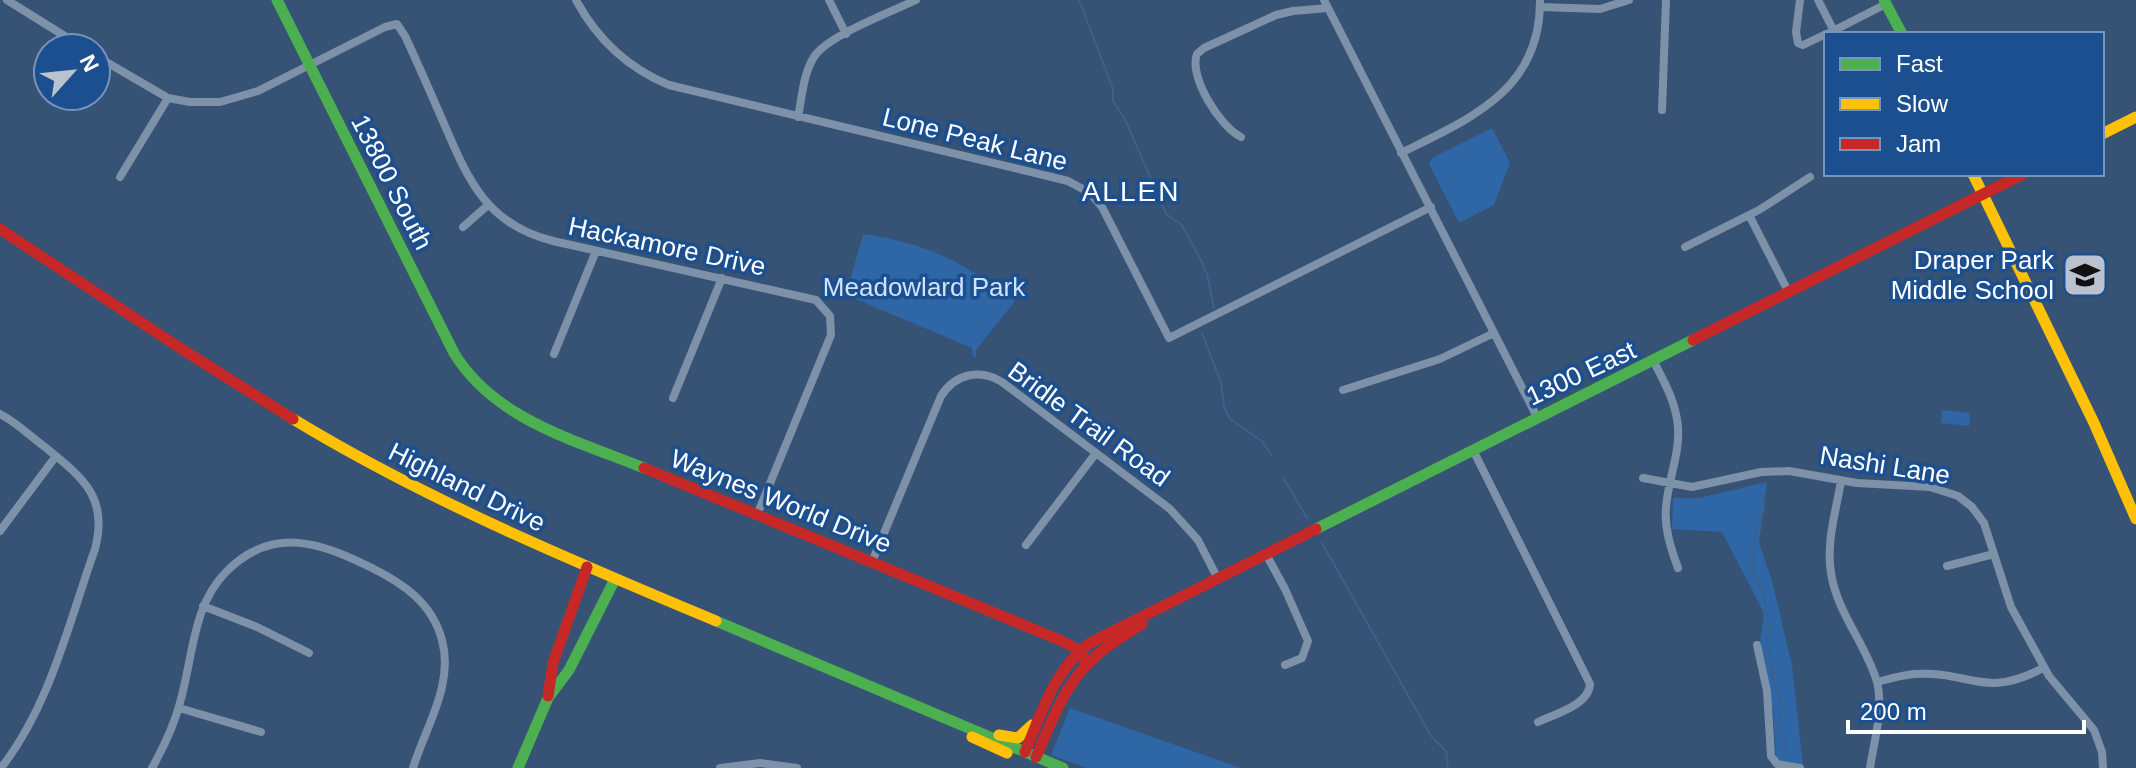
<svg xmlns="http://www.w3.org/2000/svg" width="2136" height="768" viewBox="0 0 2136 768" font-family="Helvetica,sans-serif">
<rect width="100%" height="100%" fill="#365274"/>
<path fill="#2f66a5" d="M1492,128L1510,163L1494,205L1459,223L1429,164L1432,158Z
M863,234C930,244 961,261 1015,301L976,350V357H973L972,348L846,295Z
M1942,410L1970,413L1969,426L1941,423Z
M1767,482L1759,543L1772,581L1792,665L1803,765L1779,760L1776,756L1773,713L1760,642L1764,613L1722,532L1672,529L1673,498H1699Z
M1070,708L1241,768H1087L1051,755Z"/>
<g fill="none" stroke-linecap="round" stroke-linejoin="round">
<path stroke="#3b618d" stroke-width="2" d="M1079,0L1113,89V101L1125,119L1166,214L1181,224L1200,258L1207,274L1214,308
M1202,333L1221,383L1224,407L1230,419L1262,441L1272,456
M1284,479L1307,518
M1763,495L1764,509L1754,537L1753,571L1762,591L1769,624L1767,641L1773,678L1781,700L1782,709L1778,728L1785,739L1787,759
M1322,543L1431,736L1446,751L1448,768"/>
<path stroke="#7d92a8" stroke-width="8" d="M7,0L84,48
M576,0C597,39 628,68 669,85L1068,181L1090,193L1102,207L1169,338L1431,207
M829,0L846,34
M1324,0L1537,417
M1800,0L1796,32L1798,43L1803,45L1826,34
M1818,0L1835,33
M1540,7L1600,9L1629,0
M1827,34L1886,4
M96,56L168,98L190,102H220L258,91L385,27L397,24L405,36C419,66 432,96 445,126C469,182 488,225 553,241L816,300L830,316L831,335L757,515
M1662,110L1666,0
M798,117C802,98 803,74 814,57C827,36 891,12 916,0
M1241,137C1220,127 1188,76 1197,54L1204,48L1276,15L1293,11L1328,8
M1401,153C1469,119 1541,91 1540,0
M120,177L168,98
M1749,215L1789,293
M463,227L488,205
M1685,247L1759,210L1810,177
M554,354L596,251
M1654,362C1665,383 1676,403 1678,427C1680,454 1668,480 1666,507C1664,528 1671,549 1678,568
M1343,390L1440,359L1494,333
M673,398L722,278
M0,414C16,422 30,436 45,447C82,477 109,497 95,549C69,622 50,706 1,768
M1473,450L1590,684C1589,705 1555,714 1538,722
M1643,478L1692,487L1761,472L1789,471L1857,483L1930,487L1958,496L1972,507L1984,523L2011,607L2049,676L2094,730L2102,752L2103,768
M1841,481C1836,511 1826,542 1831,573C1837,613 1866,644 1877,682C1884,709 1874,741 1870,768
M0,531L56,456
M1026,545L1096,453
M1267,556L1285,589L1308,641L1302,658L1285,665
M872,562L941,396C955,374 980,368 1002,382L1170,509L1198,540L1218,579
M1947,566L1994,554
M203,606L257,627L309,653
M1757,645L1767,691L1771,756L1777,764L1800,768
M1877,682C1889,679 1902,675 1914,674C1969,670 1984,700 2043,668
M179,708L261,732
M152,768C165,745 176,721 182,695C193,653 194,603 227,571C273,525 322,543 372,568C404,584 432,603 442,640C454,685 426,726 413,768
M720,768L760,763L797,768"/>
<path stroke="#4caf50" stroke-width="11" d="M277,0L454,353C495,420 575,440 644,468
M1884,0L1902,34
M1316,529L1693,340
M716,621L1063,768
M518,768L548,698L569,670L615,579"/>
<path stroke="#ffc107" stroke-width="11" d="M2102,134L2136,117
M1973,174L2094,423L2136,519
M293,419C428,501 571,560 716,621
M999,735L1018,738L1032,725
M972,737L1007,753"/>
<path stroke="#c62828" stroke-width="11" d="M0,229L183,350L293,419
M1693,340L2023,174
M644,468L1062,641L1082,652L1086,665
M548,696L553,663L587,567
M1025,752C1042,712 1054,670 1090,643L1316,529
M1036,757C1052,721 1065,682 1096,656C1110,643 1127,634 1142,624"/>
</g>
<defs>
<g id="school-square" transform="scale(2.3)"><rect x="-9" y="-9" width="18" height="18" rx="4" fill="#b9c2ce" stroke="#1b4f8f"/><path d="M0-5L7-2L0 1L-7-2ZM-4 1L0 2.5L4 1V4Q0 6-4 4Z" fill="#111"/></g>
</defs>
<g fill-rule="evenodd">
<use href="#school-square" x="2085" y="275"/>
</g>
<g text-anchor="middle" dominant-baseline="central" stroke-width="7" stroke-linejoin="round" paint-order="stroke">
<g font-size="26" fill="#fff" stroke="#1b4f8f">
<text transform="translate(975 139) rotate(14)">Lone Peak Lane</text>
<text transform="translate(392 182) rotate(63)">13800 South</text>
<text transform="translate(667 246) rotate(12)">Hackamore Drive</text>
<text transform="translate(1581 373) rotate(-25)">1300 East</text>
<text transform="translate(1089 424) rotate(36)">Bridle Trail Road</text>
<text transform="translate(1885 465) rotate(9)">Nashi Lane</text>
<text transform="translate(467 487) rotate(26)">Highland Drive</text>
<text transform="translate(781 501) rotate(22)">Waynes World Drive</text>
</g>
<g font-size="26" fill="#fff" stroke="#1b4f8f" text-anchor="end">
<text x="2054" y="260">Draper Park<tspan x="2054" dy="30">Middle School</tspan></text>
</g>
<g font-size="26" fill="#cfe3fa" stroke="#1b4f8f">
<text x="924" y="287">Meadowlard Park</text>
</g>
<g font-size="28" letter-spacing="2" fill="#fff" stroke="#1b4f8f">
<text x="1131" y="191">ALLEN</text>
</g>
</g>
<rect x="1824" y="32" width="280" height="144" fill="#1b4f8f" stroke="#7695bc" stroke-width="2"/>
<rect x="1840" y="58" width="40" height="12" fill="#4caf50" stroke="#7695bc" stroke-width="2"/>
<text x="1896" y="72" font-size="24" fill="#ffffff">Fast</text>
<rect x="1840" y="98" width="40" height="12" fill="#ffc107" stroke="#7695bc" stroke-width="2"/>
<text x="1896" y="112" font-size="24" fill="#ffffff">Slow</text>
<rect x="1840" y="138" width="40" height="12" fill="#c62828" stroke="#7695bc" stroke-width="2"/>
<text x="1896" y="152" font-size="24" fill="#ffffff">Jam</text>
<g transform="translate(72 72) rotate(63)"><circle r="38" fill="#1b4f8f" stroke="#7695bc" stroke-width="2"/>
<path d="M0-6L14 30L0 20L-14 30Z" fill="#b9c2ce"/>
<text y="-12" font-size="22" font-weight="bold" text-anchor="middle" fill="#ffffff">N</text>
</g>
<path d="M1848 720v12h236v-12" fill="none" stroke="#ffffff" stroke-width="4"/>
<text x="1860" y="720" font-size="24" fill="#ffffff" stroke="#1b4f8f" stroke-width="6" paint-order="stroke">200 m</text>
</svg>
